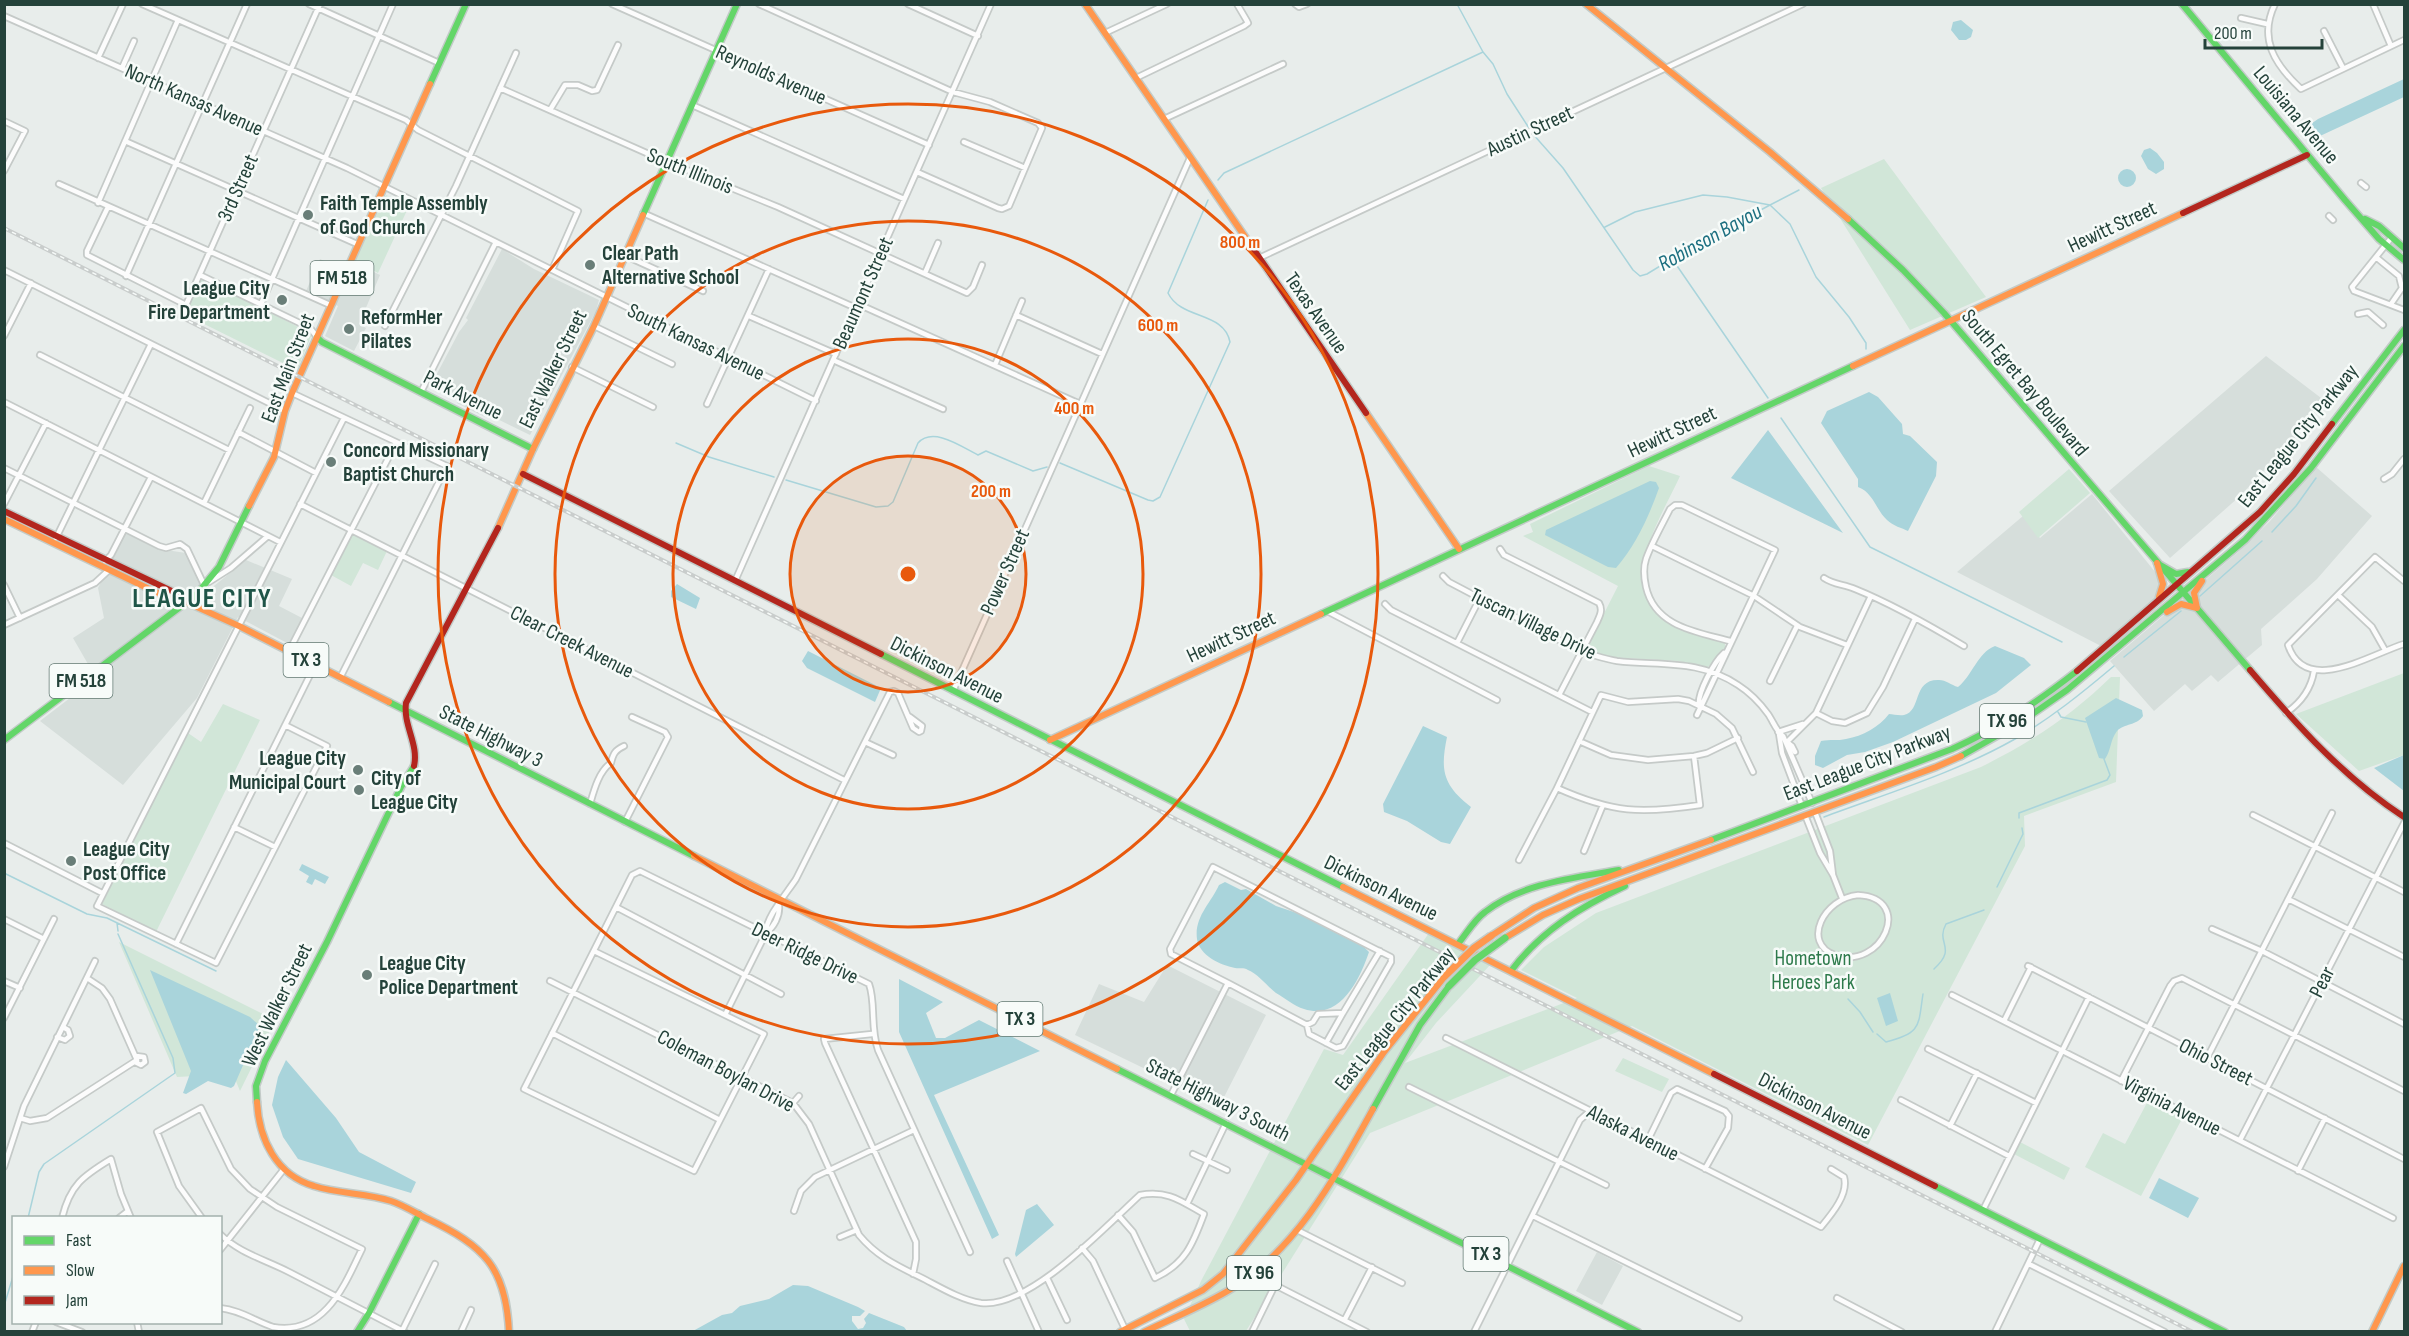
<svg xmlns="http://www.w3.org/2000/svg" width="2409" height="1336" viewBox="0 0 2409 1336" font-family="'Sofia Sans Condensed',sans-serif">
<rect width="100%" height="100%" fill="#e8edeb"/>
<path fill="#d6dedb" d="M502,249L534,269L599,300L596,311L530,435L487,414L485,417L457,403L458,399L431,385L459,332L468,320L466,318Z
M320,259L349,273L354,262L380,275L359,324L366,328L354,351L325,336L338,306L306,291Z
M2266,356L2325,401L2295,438L2239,497L2170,558L2109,491Z
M2316,467L2372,516L2317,579L2261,629L2262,645L2218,682L2211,675L2192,691L2185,684L2154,711L2110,661L2237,553L2270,521Z
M2092,494L2160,578V591L2156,597L2101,646L1957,572L2023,516L2040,538Z
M126,533L166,550L186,553L199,582L209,590L246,560L292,579L279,606L302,618L289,644L238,617L197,698L123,785L40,721L96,678L73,638L104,618L98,588Z
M1167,965L1266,1015L1220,1105L1075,1035L1099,984L1144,1002Z
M1597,1252L1623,1266L1602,1305L1576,1291Z"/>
<path fill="#d1e6d8" d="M1884,159L1986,297L1910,330L1821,188Z
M386,195L409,206L378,273L355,261Z
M201,277L312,334L297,370L184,314Z
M1649,466L1680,476C1660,520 1612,590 1672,625C1688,634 1708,635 1725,642V648L1708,667L1678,661L1608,657L1588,650V645L1618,586L1523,536L1533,532L1530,524Z
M2069,469L2090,493L2038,538L2019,512Z
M353,534L387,551L378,570L363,563L351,586L331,575Z
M2404,673V755L2359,771L2296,714Z
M2111,677H2120L2116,782L2024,816L2025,846L1868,1145L1632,1026L1370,1133L1246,1331H1190L1184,1319L1201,1281L1324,1049L1343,1055L1429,933L1491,964L1436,1023L1405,1063L1577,998L1521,970L1544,947L1596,913L1981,767C2030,743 2072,715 2111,677Z
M223,704L260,720L156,932L102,904L188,733L201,742Z
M119,942L275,1020L240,1091L233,1074L177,1077Z
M1623,1058L1669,1079L1662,1092L1615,1071Z
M2149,1099L2183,1117L2141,1196L2085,1167L2103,1133L2125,1144Z
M2020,1142L2070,1168L2064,1180L2014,1154Z"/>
<path fill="#a9d4db" d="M1961,20L1973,30L1971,37L1966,40H1959L1951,30L1953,22Z
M2404,79V97L2320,136L2311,135L2308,126L2318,119Z
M2150,148L2157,153L2164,162V169L2156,174L2148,169L2141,156L2144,150Z
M2118 178a9 9 0 1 1 18 0a9 9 0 1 1-18 0Z
M1869,392L1878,397L1902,424L1903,434L1910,436L1937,462L1936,476L1908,531C1902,528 1893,526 1887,520C1876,510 1873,492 1858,487V479L1821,423L1827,411Z
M1768,430L1843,533L1731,478Z
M1650,481L1656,482L1659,488C1649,516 1636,545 1616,568L1608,567L1545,535L1546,530Z
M677,584L700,598L696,609L671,597V591Z
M1995,646L2024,658L2031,665L1996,693L1893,742L1865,752L1847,755L1823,768L1815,765V756L1821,741C1830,739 1838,741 1846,739C1863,736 1879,727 1889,714C1893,714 1899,716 1904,715C1922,711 1912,679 1939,680C1946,680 1951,685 1958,687C1973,675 1977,653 1995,646Z
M808,651L881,688L875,702L807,668L802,661Z
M2116,698L2142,710L2143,716C2136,726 2125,723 2117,731C2110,740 2111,751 2105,759L2099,758L2085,718Z
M1423,726L1447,737C1440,771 1443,785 1471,807L1450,844L1441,842L1407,821L1384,812L1383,804Z
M2404,755V791L2374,768Z
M302,864L329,877L325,884L315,879L312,885L306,882L309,876L299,870Z
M1225,882L1241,890L1246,889L1276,906L1306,916L1364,947L1369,952C1360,979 1340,1021 1304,1009C1294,1006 1285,998 1276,993C1267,986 1258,974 1248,970C1243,967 1240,969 1235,968C1220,965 1199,955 1197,939C1194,917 1211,903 1219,885Z
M150,970L250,1017L260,1026L234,1086L231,1088L208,1081L186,1094L183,1093L191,1071Z
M899,979L943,1002L926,1013L936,1038H945L979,1020L1040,1051L934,1095L999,1235L992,1239L899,1032Z
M1890,993L1898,1021L1886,1026L1877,998Z
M286,1060L336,1118L359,1152L416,1182L411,1193L298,1159L283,1137L272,1105L278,1077Z
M2159,1178L2199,1198L2188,1218L2149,1198Z
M1037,1204L1054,1225L1016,1257L1015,1254L1026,1210Z
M793,1285L808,1286L858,1307L865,1311L860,1316H852V1321L858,1329L863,1328L866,1323L864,1319L869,1313L904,1327L907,1331H693L722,1315L732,1313L740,1306L769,1299Z"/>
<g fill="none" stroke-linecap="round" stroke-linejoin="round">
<path stroke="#a9d4db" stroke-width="1.5" d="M1457,4L1483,52L1493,64L1507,94L1529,128
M1532,133L1563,168L1633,270L1640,276L1647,274L1688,249L1770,205L1790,224L1816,277L1849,317L1866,343V349
M1218,180L1224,173L1483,52
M1605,227L1635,212L1703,195L1727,197L1770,205L1799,190
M1673,260L1768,398
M1781,418L1870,547L2062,642
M676,443L709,457L774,477
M1060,463L1148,500L1153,501L1160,497L1230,342C1224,311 1181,320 1168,293L1208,200
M786,480L876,507L888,506L893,502L918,443C933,426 962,447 978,455L986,451L1033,471L1047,467
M2272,532L2296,506L2316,478
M2200,596L2262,541
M2124,657L2181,611
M2058,712L2061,717L2086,722
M1824,817C1888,793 1955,773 2015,739C2051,718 2082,693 2114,666
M2019,818V813L2107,780L2110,775L2104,759
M4,873L87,914L107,918L216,971
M1997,887L2023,834L2022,828
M117,923L118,931
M1934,969C1958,947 1935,944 1946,924L1984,910
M1848,999L1860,1012L1873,1032
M1877,1034L1886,1042C1922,1033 1918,1026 1923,994
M28,1218L39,1172L44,1164L175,1073L173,1058L118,934
M4,1306L14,1273"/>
<g stroke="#c5cac8" stroke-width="8">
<path id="street" d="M142,4L406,120L418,130L578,211L552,270
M309,4L439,63
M612,4L929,145
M759,4L953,92L990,102L1038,123L1042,128L1009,206L1002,209L998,208L917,172
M908,4L978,36
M1295,4L1299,7L1307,4
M2275,4C2258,39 2275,65 2301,89L2404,40
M2373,4L2391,46
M4,16L347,168L816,401
M2241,18L2267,24
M2324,31L2343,68
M1105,33L1167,4
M98,58L123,4
M122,68L134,41
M1136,78L1244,26L1248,23L1247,21L1237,4
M500,88L660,159L778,207L967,293L973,287L982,265
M692,105L904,199
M550,110L565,85H578L592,91L597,90L618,45
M1164,119L1283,64
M4,121L25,131L4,171
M125,141L357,244
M964,142L1025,168
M2361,183L2366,187
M59,184L330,305
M98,203L178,20
M108,207L87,251V255L186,305L320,4
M643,213L856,308
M2329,216L2333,220
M2392,237L2352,287L2354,291L2404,310
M624,255L703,291
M1259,258L1803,4
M2377,258L2399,276L2402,288L2391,304
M4,270L285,411
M925,273L938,243
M200,275L310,328L317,337
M126,276L247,4
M261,304L393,4
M858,304L1080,404
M2358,314L2368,312L2383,325
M1016,315L1102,354
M749,316L836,354
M385,326L456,186L516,53
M594,326L672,364
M4,336L31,283
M40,355L229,450
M833,360L943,409
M995,365L1022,301
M572,367L653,407
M421,392L496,242
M292,393L447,466L340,678
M4,402L280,542
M707,404L769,269
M238,432L316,473
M4,468L159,546L166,548L180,544L187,549L205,587
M2384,479L2392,474L2404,459
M204,503L250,408
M4,504L46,423
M300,504L844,780
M56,538L151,344
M1652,546L1754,596L1800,627L1847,645
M1500,549L1504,555L1599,603C1603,610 1600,615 1597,622L1559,695
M105,561L111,555L151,477
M1443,576L1449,582L1582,652C1594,655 1605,659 1617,661C1661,666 1699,659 1738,685C1749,692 1760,703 1768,714C1773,721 1776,731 1783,736L1812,803
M1824,578C1834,585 1844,584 1855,589C1892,604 1929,625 1964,646
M735,581L991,4
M2404,581L2375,557L2288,645C2305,697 2371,654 2404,644
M209,582L231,568L268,536
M4,585L20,618
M2339,596L2372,627L2385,650
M1385,604L1391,610L1592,712
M1327,611L1497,700
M4,625L95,583L109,570
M1457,643L1480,598
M289,651L396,443
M1770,681L1797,626
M953,691L1190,158
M1699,706C1697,693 1714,662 1724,653
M1816,713L1832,721L1845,723L1867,713L1883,687L1915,619
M2286,713C2302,702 2311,689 2314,671
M1697,715L1775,550L1682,505H1675L1670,509C1662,525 1652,542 1646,559C1643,568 1644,578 1646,587C1655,627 1697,632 1730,641
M285,725L327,746L216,963L97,906L344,418
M1778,732L1803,724
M1779,734L1782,753L1802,806
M1579,741L1611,755L1648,760L1694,756L1707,753L1738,738
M865,742L893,755
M1795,752L1792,746L1787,742L1816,713L1871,596
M1557,788C1613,813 1641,814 1700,805L1694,756
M590,804C594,790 599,771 611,763C613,754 615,750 624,746
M1815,812L1830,851L1833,875
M1805,815L1820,853L1833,875L1842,898
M2253,815L2404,892
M625,822L668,737L665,732L632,717
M234,827L275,847
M4,843L102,893
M1584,851L1603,805
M1519,860L1557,788L1601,695L1628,702L1678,699L1689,701L1716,714L1732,728L1753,772
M1858,895C1915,898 1882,971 1835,955C1801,943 1824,898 1858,895Z
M2288,899L2404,957
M616,907L781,994
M4,919L44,939
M2212,929L2262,951L2404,1024
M766,933C774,927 780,916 779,906
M176,944L315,665
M594,951L764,1034L694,1171L524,1089L632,875L640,871L869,984C876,1003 870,1027 878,1050L970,1252
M2028,966L2404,1159
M4,981L20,988
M550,981L793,1103L809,1124L859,1235C878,1258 900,1267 926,1280C943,1289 962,1300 981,1303C1029,1309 1106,1226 1140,1195C1168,1190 1181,1201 1204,1214C1193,1244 1185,1264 1155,1278L1133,1232L1118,1215
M1952,995L2393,1218
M725,1015L766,933C765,918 787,893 796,879L890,692L894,691L898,693L913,728L919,732L921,731L922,726L910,717
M4,1018L54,919
M2004,1021L2031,967
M1307,1025L1313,1022L1318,1014L1343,1013L1380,951
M552,1033L720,1120
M872,1034L824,1039L825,1043L916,1242V1259L913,1274
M57,1037L65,1040L70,1036L68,1030L63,1027
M1446,1038L1821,1227C1831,1215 1849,1194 1844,1177L1831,1169
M1326,1043L1343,1013
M1928,1049L2036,1103
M2207,1058L2332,813
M135,1062L141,1065L145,1062L144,1057L136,1056
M2121,1081L2170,986L2174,981L2182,978L2404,1091
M1409,1087L1606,1185
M1171,1095L1228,983L1307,1025L1309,1034L1336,1048L1343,1046L1391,962V957L1213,867L1170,949L1171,954L1228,983
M1901,1100L2009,1156
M793,1103L799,1096
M20,1118L30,1121L47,1118L137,1060L110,999L102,988L87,978
M1950,1126L1977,1073
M1648,1140L1671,1093L1677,1089L1725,1111L1729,1116L1728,1128L1705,1169
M2240,1140L2404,823
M1193,1154L1227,1170
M4,1167L24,1106L95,961
M2298,1171L2325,1118
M1187,1204L1226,1123
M1983,1210L2089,997
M794,1211L801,1191L815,1177L914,1130
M1533,1216L1739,1318
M62,1218C70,1185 83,1176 111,1159L121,1194L131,1218
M119,1218L128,1211
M202,1218L179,1186L157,1132L201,1108L231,1169L250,1189L277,1207L362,1249C345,1284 325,1336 273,1327C255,1321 240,1310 220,1308
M1297,1230L1402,1283
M220,1234C239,1253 266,1260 289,1272C328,1292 366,1312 405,1332
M840,1237L857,1230
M1082,1248L1093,1261L1125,1329
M220,1250L284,1169
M1007,1261L1039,1332
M2029,1264L2165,1332
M1259,1269L1265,1277L1275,1285L1367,1332
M1047,1278L1067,1320
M1837,1298L1902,1332
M1345,1319L1372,1267
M56,1322L82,1332
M137,1322L139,1332
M402,1331L435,1264
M32,1332L36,1322
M461,1332L471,1310
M1252,1332L1275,1285
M1474,1332L1580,1120L1590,1111
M1995,1332L2040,1239"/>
</g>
<g stroke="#c3cbc8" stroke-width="9">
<path id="fast" d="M2182,4L2345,200L2379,239L2404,260
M430,84L466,4
M643,215L737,4
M1848,219L1903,270L1944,313L2250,670
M2365,219L2379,226L2404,248
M317,337L322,342L533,449
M2332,424L2404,330
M2157,563L2176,574L2188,572
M1321,614L1853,366
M881,654L1343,887
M389,702L694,856
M4,740L196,595L219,567L249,506
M1961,756L2018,724L2067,690L2245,540L2311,468L2404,346
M1711,840L1952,749C1999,728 2036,703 2077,671
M1458,944C1467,933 1474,920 1485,912C1522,883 1574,878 1619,870
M1511,971C1541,931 1580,907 1625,886
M1117,1069L1638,1332
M257,1102L256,1086L265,1061L327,942L401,787L414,766
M1373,1109L1420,1025L1449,986
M1935,1186L2225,1332
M357,1332L369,1313L419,1214"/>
</g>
<g stroke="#c3cbc8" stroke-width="9">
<path id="slow" d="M1085,4L1250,244
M1586,4L1770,152L1848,219
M1853,366L2183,213
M1366,413L1459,549
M249,506L274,457L285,411L292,393L430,84
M4,519L172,600L186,602L239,626L389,702
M498,528L533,449L594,326L643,215
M2157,563L2163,584L2159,597
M2197,608L2194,593L2202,581
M2167,612L2181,604L2197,608
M1050,740L1321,614
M694,856L1117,1069
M1343,887L1714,1074
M1491,936L1534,908L1578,888L1711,840
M1505,938L1543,915L1579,899L1936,767L1961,756
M257,1102C259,1139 276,1175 314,1186C339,1194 366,1193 391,1201C403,1205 416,1213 428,1219C484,1246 506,1267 509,1332
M1120,1332L1203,1290L1223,1274L1296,1180L1384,1052L1445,976
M1144,1332C1171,1319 1200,1307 1226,1292C1295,1253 1336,1176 1373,1109
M2372,1332L2404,1266"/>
</g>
<g stroke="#c3cbc8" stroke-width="9">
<path id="jam" d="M2183,213L2307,155
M1250,244L1366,413
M523,474L881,654
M4,511L180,595L186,602
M2250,670C2297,725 2343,777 2404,817
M2077,671L2260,512L2294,474L2332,424
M414,766C419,744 403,726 406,703L498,528
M1714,1074L1935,1186"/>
</g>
<use href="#street" stroke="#fcfcfc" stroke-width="4.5"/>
<use href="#fast" stroke="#63d668" stroke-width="6"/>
<use href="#slow" stroke="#ff974d" stroke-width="6"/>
<use href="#jam" stroke="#b3261e" stroke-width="6"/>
<g stroke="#c9cdcc" stroke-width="4">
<path id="rail" d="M4,228L2193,1332"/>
</g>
<use href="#rail" stroke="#f7fbf9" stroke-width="1.5" stroke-dasharray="4.5" stroke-linecap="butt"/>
<g stroke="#c3ccc9" stroke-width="10" stroke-linecap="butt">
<path id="fast-bridge" d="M1449,986L1475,960L1505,938"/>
</g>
<g stroke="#c3ccc9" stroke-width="10" stroke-linecap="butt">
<path id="slow-bridge" d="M1445,976L1474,948L1491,936"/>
</g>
<use href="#fast-bridge" stroke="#63d668" stroke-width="7"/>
<use href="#slow-bridge" stroke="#ff974d" stroke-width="7"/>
</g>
<circle cx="908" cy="574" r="118" fill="#e8590c" fill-opacity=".12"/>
<g fill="none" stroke="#e8590c" stroke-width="3">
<circle cx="908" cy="574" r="118"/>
<circle cx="908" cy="574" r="235"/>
<circle cx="908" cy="574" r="353"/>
<circle cx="908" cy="574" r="470"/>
</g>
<g fill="#697e78" stroke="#f7fbf9" stroke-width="2">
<circle cx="308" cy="215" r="6"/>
<circle cx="590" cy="265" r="6"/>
<circle cx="282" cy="300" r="6"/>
<circle cx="349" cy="329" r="6"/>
<circle cx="331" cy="462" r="6"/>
<circle cx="358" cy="770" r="6"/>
<circle cx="359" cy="790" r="6"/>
<circle cx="71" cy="861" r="6"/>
<circle cx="367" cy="975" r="6"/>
</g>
<g text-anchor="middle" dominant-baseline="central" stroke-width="5" stroke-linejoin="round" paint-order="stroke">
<g fill="#f7fbf9" stroke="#637a73" stroke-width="1.5">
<rect x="310.5" y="261" width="63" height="34" rx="4.5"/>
<rect x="283.5" y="643" width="45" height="34" rx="4.5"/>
<rect x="49.5" y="664" width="63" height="34" rx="4.5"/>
<rect x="1980" y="704" width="54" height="34" rx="4.5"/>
<rect x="997.5" y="1002" width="45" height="34" rx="4.5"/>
<rect x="1463.5" y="1237" width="45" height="34" rx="4.5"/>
<rect x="1227" y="1256" width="54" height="34" rx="4.5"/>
</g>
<g font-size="20" font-weight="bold" fill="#24423a">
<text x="342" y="278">FM 518</text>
<text x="306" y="660">TX 3</text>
<text x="81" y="681">FM 518</text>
<text x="2007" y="721">TX 96</text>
<text x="1020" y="1019">TX 3</text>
<text x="1486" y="1254">TX 3</text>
<text x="1254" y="1273">TX 96</text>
</g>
<g font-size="21" fill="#24423a" stroke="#f7fbf9">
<text transform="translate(771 75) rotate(24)">Reynolds Avenue</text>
<text transform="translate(194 100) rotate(24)">North Kansas Avenue</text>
<text transform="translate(2296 115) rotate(50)">Louisiana Avenue</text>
<text transform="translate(1530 131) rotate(-25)">Austin Street</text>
<text transform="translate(690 171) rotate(22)">South Illinois</text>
<text transform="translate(238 188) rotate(-66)">3rd Street</text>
<text transform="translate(2112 227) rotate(-25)">Hewitt Street</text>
<text transform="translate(863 293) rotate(-66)">Beaumont Street</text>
<text transform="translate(1316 313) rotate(55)">Texas Avenue</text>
<text transform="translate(696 342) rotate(26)">South Kansas Avenue</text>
<text transform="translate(288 368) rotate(-69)">East Main Street</text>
<text transform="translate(553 369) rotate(-64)">East Walker Street</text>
<text transform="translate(2025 383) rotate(50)">South Egret Bay Boulevard</text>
<text transform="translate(463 395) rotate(27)">Park Avenue</text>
<text transform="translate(1672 432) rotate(-25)">Hewitt Street</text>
<text transform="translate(2298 436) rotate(-51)">East League City Parkway</text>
<text transform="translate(1005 572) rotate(-66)">Power Street</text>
<text transform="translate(1533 624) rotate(26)">Tuscan Village Drive</text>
<text transform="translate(1231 637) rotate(-25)">Hewitt Street</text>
<text transform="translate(572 642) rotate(27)">Clear Creek Avenue</text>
<text transform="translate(947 670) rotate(27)">Dickinson Avenue</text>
<text transform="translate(491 736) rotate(27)">State Highway 3</text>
<text transform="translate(1867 763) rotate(-21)">East League City Parkway</text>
<text transform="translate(1381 888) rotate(26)">Dickinson Avenue</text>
<text transform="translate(805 953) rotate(26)">Deer Ridge Drive</text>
<text transform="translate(2322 982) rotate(-63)">Pear</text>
<text transform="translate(277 1005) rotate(-64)">West Walker Street</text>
<text transform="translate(1395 1019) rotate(-51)">East League City Parkway</text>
<text transform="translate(2216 1062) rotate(27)">Ohio Street</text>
<text transform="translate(726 1071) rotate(28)">Coleman Boylan Drive</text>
<text transform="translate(1218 1100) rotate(27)">State Highway 3 South</text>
<text transform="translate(1815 1106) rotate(27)">Dickinson Avenue</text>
<text transform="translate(2172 1106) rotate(27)">Virginia Avenue</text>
<text transform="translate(1633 1133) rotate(27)">Alaska Avenue</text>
</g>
<g font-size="21" font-weight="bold" fill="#24423a" stroke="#f7fbf9" text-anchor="start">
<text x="320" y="203">Faith Temple Assembly<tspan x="320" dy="24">of God Church</tspan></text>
<text x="602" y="253">Clear Path<tspan x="602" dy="24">Alternative School</tspan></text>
<text x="270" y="288" text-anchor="end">League City<tspan x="270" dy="24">Fire Department</tspan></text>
<text x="361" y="317">ReformHer<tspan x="361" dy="24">Pilates</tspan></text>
<text x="343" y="450">Concord Missionary<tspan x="343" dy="24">Baptist Church</tspan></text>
<text x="346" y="758" text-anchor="end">League City<tspan x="346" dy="24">Municipal Court</tspan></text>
<text x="371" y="778">City of<tspan x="371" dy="24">League City</tspan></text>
<text x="83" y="849">League City<tspan x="83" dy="24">Post Office</tspan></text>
<text x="379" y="963">League City<tspan x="379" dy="24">Police Department</tspan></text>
</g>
<g font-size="21" fill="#2d7a4b" stroke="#f7fbf9">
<text x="1813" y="958">Hometown<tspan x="1813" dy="24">Heroes Park</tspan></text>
</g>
<g font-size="22" font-style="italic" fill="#1c6f80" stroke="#f7fbf9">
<text transform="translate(1710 238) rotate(-29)">Robinson Bayou</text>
</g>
<g font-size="27" font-weight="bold" letter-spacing="1.5" fill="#1f5548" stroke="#f7fbf9">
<text x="202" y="599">LEAGUE CITY</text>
</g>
</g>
<circle cx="908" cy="574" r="9" fill="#e8590c" stroke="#f7fbf9" stroke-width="3"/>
<g font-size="18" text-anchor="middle" font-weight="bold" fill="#e8590c" stroke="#f7fbf9" stroke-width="5" stroke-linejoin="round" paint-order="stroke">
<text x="1240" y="248">800 m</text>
<text x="1158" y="331">600 m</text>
<text x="1074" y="414">400 m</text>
<text x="991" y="497">200 m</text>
</g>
<rect width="2409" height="1336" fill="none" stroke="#24423a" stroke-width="12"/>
<rect x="12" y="1216" width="210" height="108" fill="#f7fbf9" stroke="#a3b1ad" stroke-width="1.5"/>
<rect x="24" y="1236" width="30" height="9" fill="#63d668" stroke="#a3b1ad" stroke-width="1.5"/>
<text x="66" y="1246" font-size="18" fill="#24423a">Fast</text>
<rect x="24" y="1266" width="30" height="9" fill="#ff974d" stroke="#a3b1ad" stroke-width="1.5"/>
<text x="66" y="1276" font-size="18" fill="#24423a">Slow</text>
<rect x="24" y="1296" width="30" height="9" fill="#b3261e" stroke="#a3b1ad" stroke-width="1.5"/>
<text x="66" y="1306" font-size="18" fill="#24423a">Jam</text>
<path d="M2205 39v9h117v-9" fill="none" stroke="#24423a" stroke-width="3"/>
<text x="2214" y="39" font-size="18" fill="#24423a" stroke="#f7fbf9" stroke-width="4.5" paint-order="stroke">200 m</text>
</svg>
